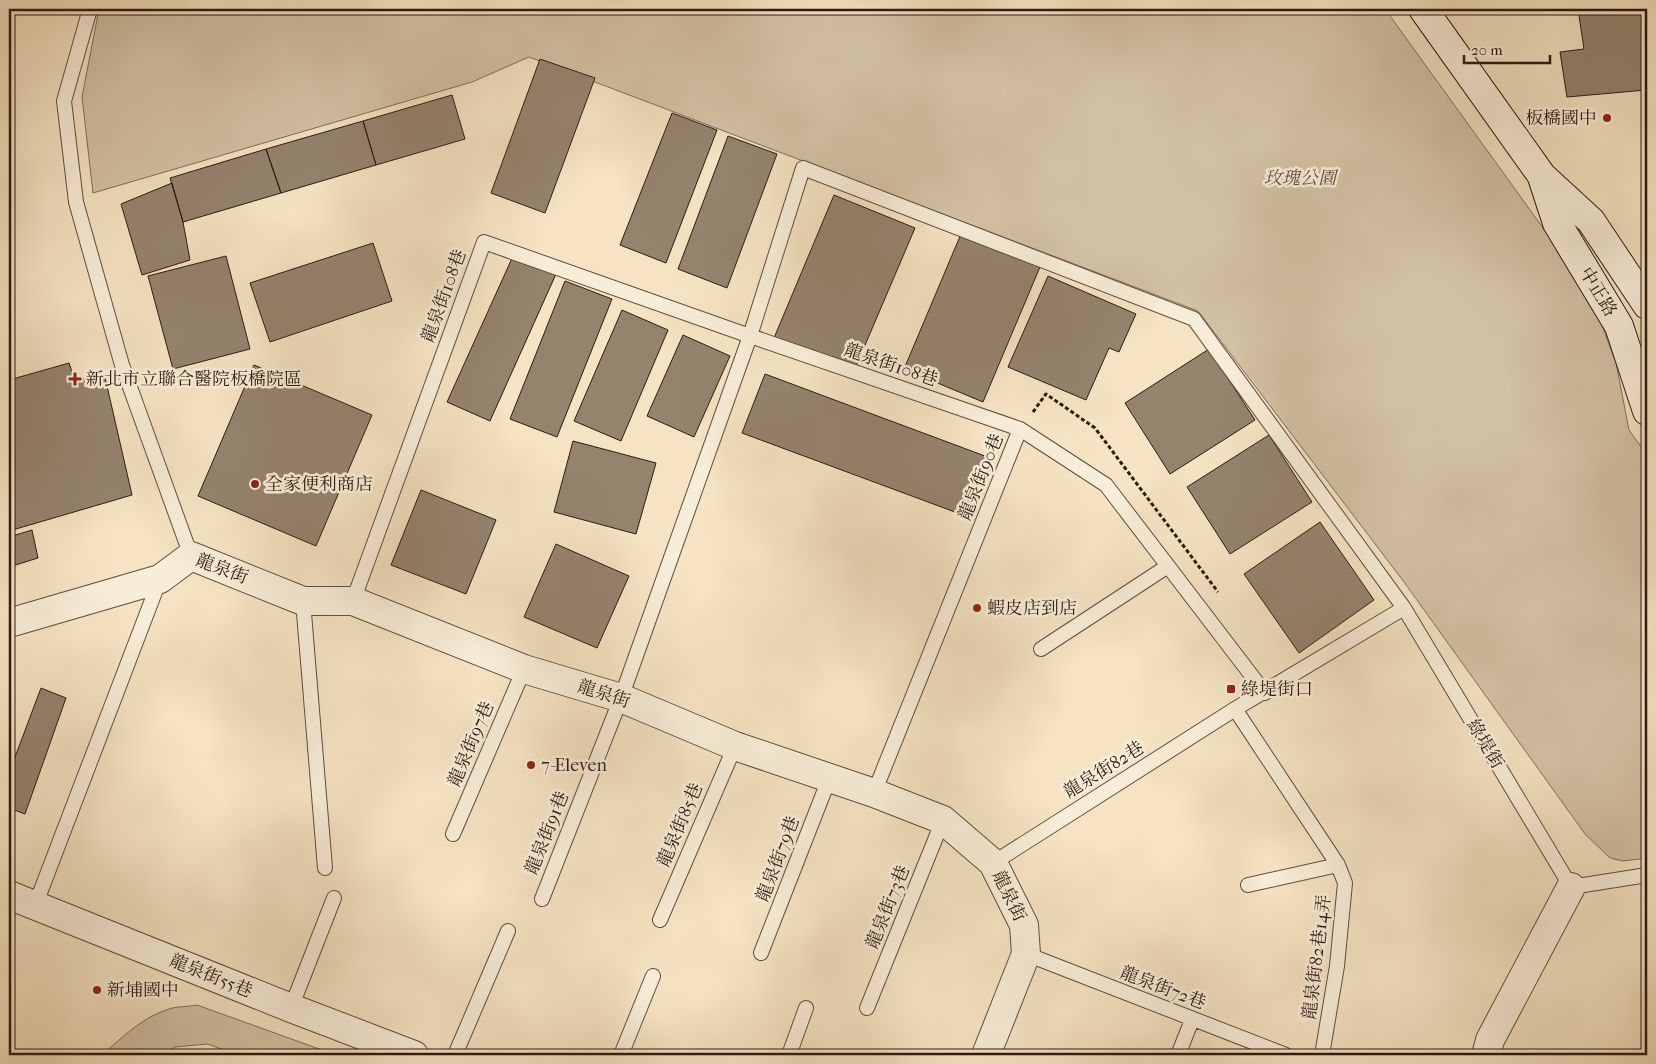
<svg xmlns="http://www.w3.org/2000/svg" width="1656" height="1064" viewBox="0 0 1656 1064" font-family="'IM FELL French Canon','Noto Serif TC',serif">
<rect width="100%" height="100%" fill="#f5e3c3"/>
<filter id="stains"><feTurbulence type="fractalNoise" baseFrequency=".004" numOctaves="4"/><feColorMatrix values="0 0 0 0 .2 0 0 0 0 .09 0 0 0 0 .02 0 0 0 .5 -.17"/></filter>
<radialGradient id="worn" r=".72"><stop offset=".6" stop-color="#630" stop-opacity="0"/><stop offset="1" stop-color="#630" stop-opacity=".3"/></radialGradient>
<path fill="#d3c1a5" stroke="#806e5b" d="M99,9H1385L1590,293L1616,363L1629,430L1647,455V858L1623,861L1610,858L1585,834L1404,582L1198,311L529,57L472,82L93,193L82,97Z
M197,1005L336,1055H239L207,1044L175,1047L161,1055H102C120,1039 142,1018 166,1010C175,1006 187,1007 197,1005Z"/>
<path fill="#95836e" stroke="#2d1b11" d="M1578,9H1647V98L1646,90L1567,97L1560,52L1584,49Z
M540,59L595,78L545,213L491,193Z
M452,95L465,139L376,165L363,121Z
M672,113L717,130L666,263L620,245Z
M363,121L376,165L281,193L266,149Z
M728,136L777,154L727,288L678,269Z
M266,149L281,193L183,222L170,178Z
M172,183L183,222L190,260L142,275L121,204Z
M834,195L915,228L854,371L774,338Z
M961,234L1040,267L983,402L904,369Z
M373,243L392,301L270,342L250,283Z
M226,256L250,349L173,369L148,276Z
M513,256L556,274L490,421L447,402Z
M1048,276L1136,314L1119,352L1109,348L1086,400L1008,367Z
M565,281L612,299L557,437L510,419Z
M622,310L668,330L621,441L574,421Z
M683,335L730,356L694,437L647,416Z
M1209,349L1255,420L1170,474L1125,403Z
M69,363L75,381L104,373L132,495L9,531V380Z
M254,365L372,415L316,546L198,496Z
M765,374L993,459L971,518L742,433Z
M1269,435L1312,502L1230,554L1187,487Z
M573,441L656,463L636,534L554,512Z
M421,490L496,520L466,594L391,565Z
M1320,522L1374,600L1299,653L1244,574Z
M32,530L38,558L9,567V537Z
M556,544L629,576L597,648L524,617Z
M41,688L66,698L25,814L9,808V773Z"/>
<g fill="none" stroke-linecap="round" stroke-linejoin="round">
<g stroke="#5f4d3e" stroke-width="16">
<path id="lane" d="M90,9L64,101L76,202L122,365L191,556
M303,601L325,868
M353,601L484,242L750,336L1020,429
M1041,649L1168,566
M1235,709L1338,865L1345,883L1337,966L1322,1055
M874,793L1020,429L1106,485L1265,693
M453,834L524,669
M993,863L1235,709L1404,608L1571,887L1647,875
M1248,885L1338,865
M542,899L621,698L750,336L803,168L1194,319L1404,608
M35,906L160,579
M660,920L735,746
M761,953L829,779
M1026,954L1286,1055
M291,1008L334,898
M867,1008L943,820
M455,1055L508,931
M621,1055L653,976
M789,1055L806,1008
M1178,1055L1192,1020"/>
</g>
<g stroke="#5f4d3e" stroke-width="30">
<path id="street" d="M9,623L160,579L191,556L303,601H353L524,669L621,698L735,746L874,793L943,820L993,863L1024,925L1026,954L986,1055
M9,895L291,1008L414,1055
M1486,1055L1490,1040L1571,887"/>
</g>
<g stroke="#2d1b11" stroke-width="30">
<path id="secondary" d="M1423,9L1542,176L1591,221L1647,305
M1542,177L1557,223L1619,326L1647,411"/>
</g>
<path stroke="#2d1b11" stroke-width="3" stroke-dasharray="4 2.5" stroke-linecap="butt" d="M1033,412L1046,394L1095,428L1218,592"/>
<use href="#lane" stroke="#f8edd8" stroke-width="14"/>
<use href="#street" stroke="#f8edd8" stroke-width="28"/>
<use href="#secondary" stroke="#f8edd8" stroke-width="28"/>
</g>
<g fill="#8f2418" stroke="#f8edd8" stroke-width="2">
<circle cx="1607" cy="118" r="5"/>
<path d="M72.5 371.5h5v5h5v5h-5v5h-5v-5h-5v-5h5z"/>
<circle cx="255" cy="484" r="5"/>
<circle cx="977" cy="608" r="5"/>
<rect x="1226" y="684" width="10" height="10" rx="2.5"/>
<circle cx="531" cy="765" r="5"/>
<circle cx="97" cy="990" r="5"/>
</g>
<g text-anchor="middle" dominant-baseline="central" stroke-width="5" stroke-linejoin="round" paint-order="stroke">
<g font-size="18" fill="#2d1b11" stroke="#f8edd8" text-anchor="start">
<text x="1597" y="118" text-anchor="end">板橋國中</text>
<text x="86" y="379">新北市立聯合醫院板橋院區</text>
<text x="265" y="484">全家便利商店</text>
<text x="987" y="608">蝦皮店到店</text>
<text x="1241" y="689">綠堤街口</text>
<text x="541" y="765">7-Eleven</text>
<text x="107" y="990">新埔國中</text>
</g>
<g font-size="18" font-style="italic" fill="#5f4d3d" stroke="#f8edd8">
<text x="1300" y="178">玫瑰公園</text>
</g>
<g font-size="18" fill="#2d1b11" stroke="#f8edd8">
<text transform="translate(1598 292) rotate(59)">中正路</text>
<text transform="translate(444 296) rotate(-70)">龍泉街108巷</text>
<text transform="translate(891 365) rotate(19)">龍泉街108巷</text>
<text transform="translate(981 477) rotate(-68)">龍泉街90巷</text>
<text transform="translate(222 569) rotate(21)">龍泉街</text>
<text transform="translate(604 694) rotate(18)">龍泉街</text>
<text transform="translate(471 744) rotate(-67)">龍泉街97巷</text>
<text transform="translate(1485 744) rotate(59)">綠堤街</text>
<text transform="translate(1104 770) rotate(-32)">龍泉街82巷</text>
<text transform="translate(680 825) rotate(-67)">龍泉街85巷</text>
<text transform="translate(547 833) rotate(-68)">龍泉街91巷</text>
<text transform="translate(778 859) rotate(-69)">龍泉街79巷</text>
<text transform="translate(1009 896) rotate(64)">龍泉街</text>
<text transform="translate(888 907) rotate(-68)">龍泉街73巷</text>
<text transform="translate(1317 957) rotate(-83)">龍泉街82巷14弄</text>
<text transform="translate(211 976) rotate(22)">龍泉街55巷</text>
<text transform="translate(1163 988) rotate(21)">龍泉街72巷</text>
</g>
</g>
<rect width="1656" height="1064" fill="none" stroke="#f5e3c3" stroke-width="30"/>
<rect x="10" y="10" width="1636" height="1044" fill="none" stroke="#2d1b11" stroke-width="2.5"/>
<rect x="15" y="15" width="1626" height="1034" fill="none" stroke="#2d1b11"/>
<path d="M1464 55v8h86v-8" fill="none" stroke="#2d1b11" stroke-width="2.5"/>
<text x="1471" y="55" font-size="15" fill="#2d1b11" stroke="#f8edd8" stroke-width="4" paint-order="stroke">20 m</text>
<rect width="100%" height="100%" filter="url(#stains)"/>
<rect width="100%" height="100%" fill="url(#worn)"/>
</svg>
